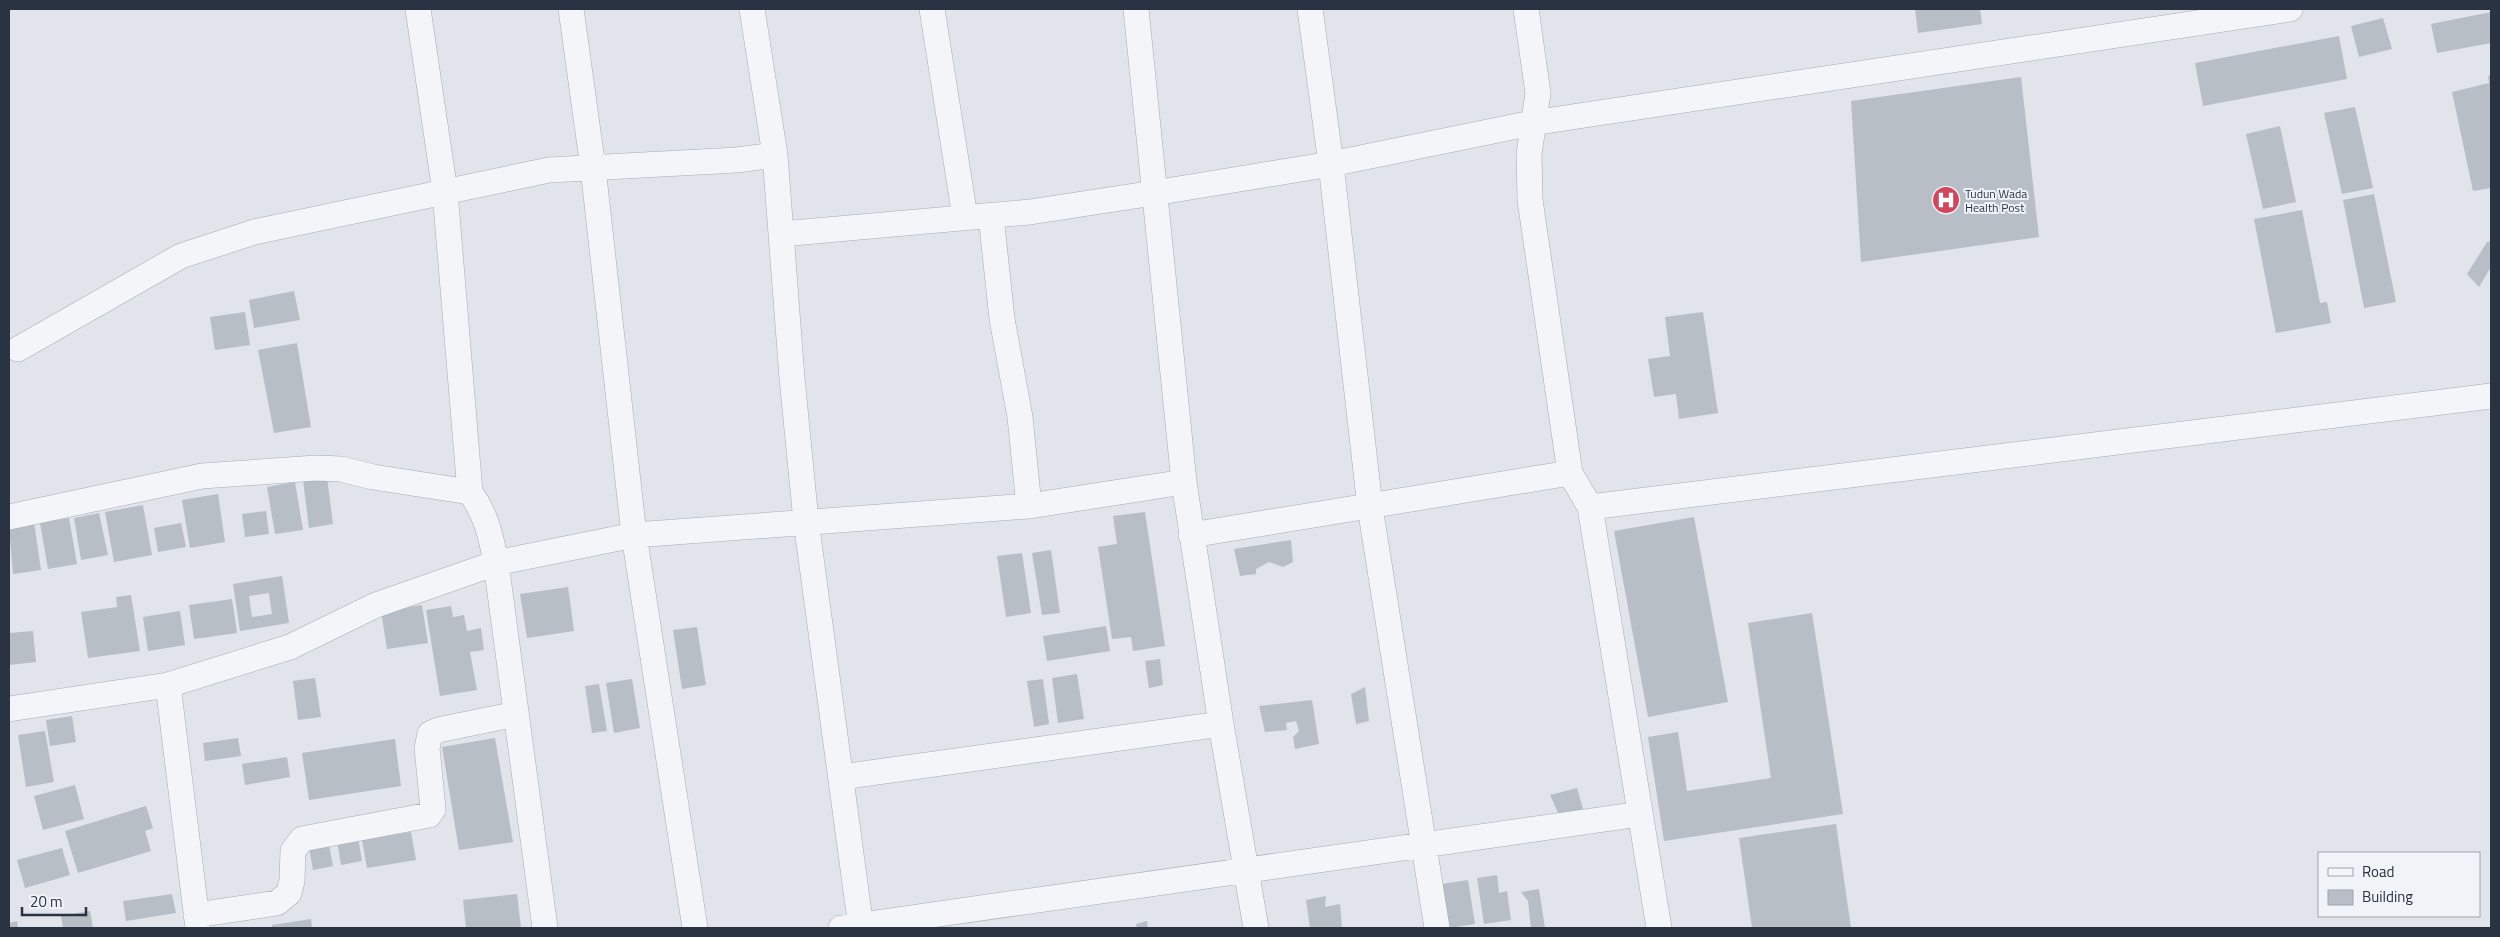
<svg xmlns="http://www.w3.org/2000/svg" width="2500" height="937" viewBox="0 0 2500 937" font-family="'Titillium Web',sans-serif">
<rect width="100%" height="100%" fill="#e1e4ea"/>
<path fill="#b8bec6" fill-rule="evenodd" d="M1915,9H1980L1982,24L1918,33Z
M2491,12V43L2437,53L2431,24Z
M2383,18L2392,49L2359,57L2351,26Z
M2339,36L2347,79L2203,106L2195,63Z
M2491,75V188L2473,191L2452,92L2489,83L2488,76Z
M2021,77L2039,237L1861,262L1851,101Z
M2355,107L2373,188L2342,194L2324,113Z
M2280,126L2296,202L2263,209L2246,134Z
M2374,194L2396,302L2364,308L2343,200Z
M2302,210L2320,303L2327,302L2331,323L2276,333L2254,219Z
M2491,241V267L2479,287L2467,274L2487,242Z
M294,291L300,320L254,328L249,300Z
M245,312L250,345L215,350L210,317Z
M1703,312L1718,413L1679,419L1676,394L1654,397L1648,359L1670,356L1665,317Z
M297,343L311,427L274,433L258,350Z
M327,477L333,524L309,528L303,480Z
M295,482L303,530L275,534L267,487Z
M218,494L225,542L190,548L182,500Z
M143,505L152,555L114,562L105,512Z
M266,511L269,534L245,537L242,514Z
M1145,512L1165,646L1133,651L1131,637L1112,639L1098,547L1117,544L1113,516Z
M99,513L108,555L81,560L74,518Z
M1694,517L1728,702L1648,717L1614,531Z
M69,518L77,564L48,569L40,523Z
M34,522L41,570L13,574L9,526Z
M181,523L186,547L158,552L154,528Z
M1291,540L1293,562L1283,567L1269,562L1256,569V574L1240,576L1234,549Z
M1051,550L1060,613L1042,615L1032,553Z
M1022,553L1031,613L1006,617L997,556Z
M282,576L289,623L240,631L233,584ZM269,593L272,614L252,617L249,596Z
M568,587L574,631L527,638L520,594Z
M131,595L140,651L88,658L81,612L117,607L116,597Z
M232,599L237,633L194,639L189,605Z
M422,605L428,643L387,649L381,611Z
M451,606L453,617L464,615L467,631L481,628L484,650L470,652L477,690L440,696L426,610Z
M180,611L185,645L148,651L143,617Z
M1812,613L1843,814L1664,841L1648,737L1678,732L1687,791L1771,778L1748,623Z
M1106,626L1110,651L1047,661L1043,636Z
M697,627L706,685L682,689L673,630Z
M33,631L36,662L9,665V633Z
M1160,659L1163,685L1149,688L1145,661Z
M1077,674L1084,719L1058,723L1052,678Z
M315,678L321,717L298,720L293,681Z
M632,679L640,728L614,733L606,683Z
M1043,679L1049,724L1034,727L1027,681Z
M599,684L607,731L592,733L585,686Z
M1365,687L1369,721L1356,724L1351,694Z
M1312,700L1319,744L1295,749L1293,737L1299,731L1296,721L1286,723L1287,730L1265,732L1259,706Z
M72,716L76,742L50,746L46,720Z
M45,731L54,782L26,787L18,735Z
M238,738L241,756L205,761L203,743Z
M495,738L513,842L459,850L442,747Z
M395,739L401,786L309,800L302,753Z
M287,757L290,777L245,785L242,764Z
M75,785L84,819L43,830L34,796Z
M1577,788L1583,809L1560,817L1550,795Z
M146,806L153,828L145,831L151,851L78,873L65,831Z
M1836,824L1851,928H1752L1739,838Z
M411,832L416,860L367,868L362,840Z
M358,837L362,861L341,865L337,840Z
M328,839L333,866L313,870L308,842Z
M62,848L70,875L25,888L17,860Z
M1497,875L1499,893L1507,891L1511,920L1484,924L1477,878Z
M1468,880L1475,924L1449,928L1442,884Z
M1539,889L1545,928H1531L1528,901L1521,892Z
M172,894L176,913L126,921L123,901Z
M517,894L521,928H466L463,900Z
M1326,896L1325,907L1340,904L1342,928H1310L1306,900Z
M90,911L93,928H63L61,916Z
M311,919L312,928H272V925Z
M17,921L18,928H9V923Z
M1147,921L1148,928H1137L1136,924Z"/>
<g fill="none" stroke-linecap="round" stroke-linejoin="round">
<g stroke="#a6abb4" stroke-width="26">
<path id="minor" d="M418,9L445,192L470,492C486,514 491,536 496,563L545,928
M571,9L593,168L634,535L695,928
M752,9L775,155L792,378L806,521L861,928
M932,9L965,217
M1136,9L1184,482L1221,724L1256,928
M1310,9L1331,164L1370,507L1437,928
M1526,9L1538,93L1529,154L1530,200L1570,473L1590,507L1659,928
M991,216L1002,319L1020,417L1029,506
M781,234L1030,212L1154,193L1331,164L1532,123L2290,9
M18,349L181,256L254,232L549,170L737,160L775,155
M1590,507L2491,396
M9,517L202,476L316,468L341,469L373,477L470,492
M1191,535L1570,473
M168,685L198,928
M9,709L168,685L290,647L376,605L496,563L634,535L1029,506L1184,482
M841,777L1221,724
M196,915L277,903L289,893L292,881L293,851L302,839L429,815L433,809L427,748L430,734L438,730L516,714
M841,928L1640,814"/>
</g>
<use href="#minor" stroke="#f3f5f8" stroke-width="25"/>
</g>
<defs>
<g id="hospital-disc" transform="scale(1.4375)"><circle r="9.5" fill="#cf465f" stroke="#f0f3f7"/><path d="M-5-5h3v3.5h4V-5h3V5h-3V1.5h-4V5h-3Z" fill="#fff"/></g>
</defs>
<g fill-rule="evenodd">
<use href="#hospital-disc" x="1946" y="200"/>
</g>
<g text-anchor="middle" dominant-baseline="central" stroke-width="4" stroke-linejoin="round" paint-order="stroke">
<g font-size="12" fill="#293341" stroke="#f0f3f7" text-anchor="start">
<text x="1965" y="193">Tudun Wada<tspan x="1965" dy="14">Health Post</tspan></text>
</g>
</g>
<rect width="2500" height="937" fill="none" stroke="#293341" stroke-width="20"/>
<rect x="2318" y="852" width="162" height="65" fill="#f0f3f7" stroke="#a0a6ae"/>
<rect x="2328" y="868" width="25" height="8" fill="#f3f5f8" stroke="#a0a6ae"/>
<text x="2362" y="877" font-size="15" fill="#293341">Road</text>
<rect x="2328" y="890" width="25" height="15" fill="#b8bec6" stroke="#a0a6ae"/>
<text x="2362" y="902" font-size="15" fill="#293341">Building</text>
<path d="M22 907v8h64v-8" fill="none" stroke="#293341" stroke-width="2.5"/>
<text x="30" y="907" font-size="15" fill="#293341" stroke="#f0f3f7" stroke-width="4" paint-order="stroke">20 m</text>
</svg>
